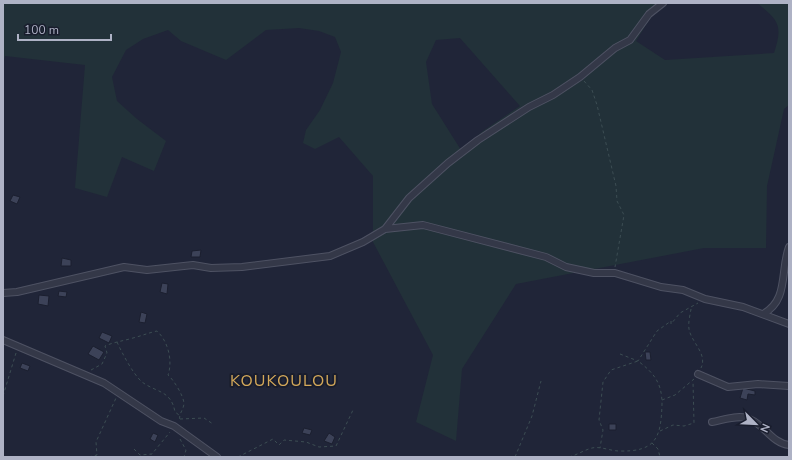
<svg xmlns="http://www.w3.org/2000/svg" width="792" height="460" viewBox="0 0 792 460" font-family="'Nunito Sans',sans-serif">
<rect width="100%" height="100%" fill="#202538"/>
<path fill="#223139" fill-rule="evenodd" d="M3,3H662L656,9L636,41L665,60L774,53C783,25 779,21 757,3H789V105L784,109L767,186L766,248H704L516,284L462,369L456,441L416,422L433,355L373,242V176L339,137L315,149L303,143L306,130L320,110L333,83L341,52L335,37L319,31L299,28L266,30L226,60L181,41L168,30L143,39L126,50L112,77L117,101L137,119L166,141L154,171L122,157L107,197L75,188L85,65L5,56L3,65ZM460,38L520,106L483,131L461,150L432,104L426,62L436,40Z"/>
<path fill="#3c4258" stroke="#1b1f2f" d="M13,195L20,197L17,204L10,201Z
M201,250L200,257H191L192,251Z
M62,258L71,260V266H61Z
M162,283L168,284L167,294L160,292Z
M59,291L67,292L66,297L58,296Z
M39,295L49,296L48,306L38,304Z
M141,312L147,314L145,323L139,322Z
M102,332L112,336L109,343L99,338Z
M93,346L104,352L99,360L88,354Z
M645,352H650L651,360H646Z
M22,363L30,366L28,371L20,368Z
M743,388L755,391V395L748,394L747,400L740,398Z
M609,424H616V430H609Z
M304,428L312,430L310,435L302,433Z
M153,433L158,435L155,442L150,439Z
M329,433L335,437L332,444L324,441Z"/>
<g fill="none" stroke-linecap="round" stroke-linejoin="round">
<g stroke="#4e5263" stroke-width="8">
<path id="street" d="M385,229L423,225L546,257L566,267L594,273H615L661,287L683,290L705,299L743,307L789,324
M3,293L17,292L124,267L147,270L193,265L211,268L242,267L330,256L363,242L385,229L409,198L448,163L478,140L529,107L553,95L580,77L615,48L630,40L649,14L663,3
M763,314C789,300 780,271 789,247
M3,340L104,383L161,421L174,426L217,457
M698,374L728,387L758,384L789,386
M712,422C723,420 736,415 747,418C764,423 771,443 789,445"/>
</g>
<path stroke="#3c4d53" stroke-width="1" stroke-dasharray="3 3" stroke-linecap="butt" d="M584,81L592,90L597,105L616,186L617,201L624,215L615,267
M691,309C690,315 688,323 689,329C691,342 708,354 701,368
M117,342C122,353 133,374 142,382C157,393 171,390 175,412L179,415
M620,354L638,361L657,331L671,321V324L680,313L698,303
M91,370L102,364L107,353L105,346C114,342 123,341 133,338C141,336 148,333 157,331C168,341 173,361 168,375C173,379 184,396 184,404C183,411 178,414 180,422
M3,396L16,353
M662,400L675,395L694,379
M180,419L204,418L213,424
M660,431L673,425L684,426L694,423L693,381
M180,439L186,450L184,457
M652,443L658,449L660,457
M134,449L140,455L152,454L170,432
M89,457L97,455L96,442L116,398
M238,457L273,439L279,445L284,440L306,442L319,447L336,446L353,410
M515,457L532,416L541,381
M569,457C577,455 584,450 592,448C600,446 611,451 619,451C656,452 661,438 662,404C662,383 654,373 638,361L611,370L603,382L599,420L603,430L600,448"/>
<use href="#street" stroke="#343848" stroke-width="6"/>
</g>
<g text-anchor="middle" dominant-baseline="central" stroke-width="4" stroke-linejoin="round" paint-order="stroke">
<g font-size="16" letter-spacing="1" fill="#d4a95a" stroke="#191d2d">
<text x="284" y="381">KOUKOULOU</text>
</g>
</g>
<rect width="792" height="460" fill="none" stroke="#aeb2c5" stroke-width="8"/>
<g transform="translate(756 424) rotate(114)" stroke="#191d2d" stroke-width="3" paint-order="stroke">
<path d="M0-3L7 15L0 10L-7 15Z" fill="#aeb2c5"/>
<text y="-6" font-size="11" font-weight="bold" text-anchor="middle" fill="#aeb2c5">N</text>
</g>
<path d="M18 34v6h93v-6" fill="none" stroke="#aeb2c5" stroke-width="2"/>
<text x="24" y="34" font-size="12" fill="#aeb2c5" stroke="#191d2d" stroke-width="3" paint-order="stroke">100 m</text>
</svg>
